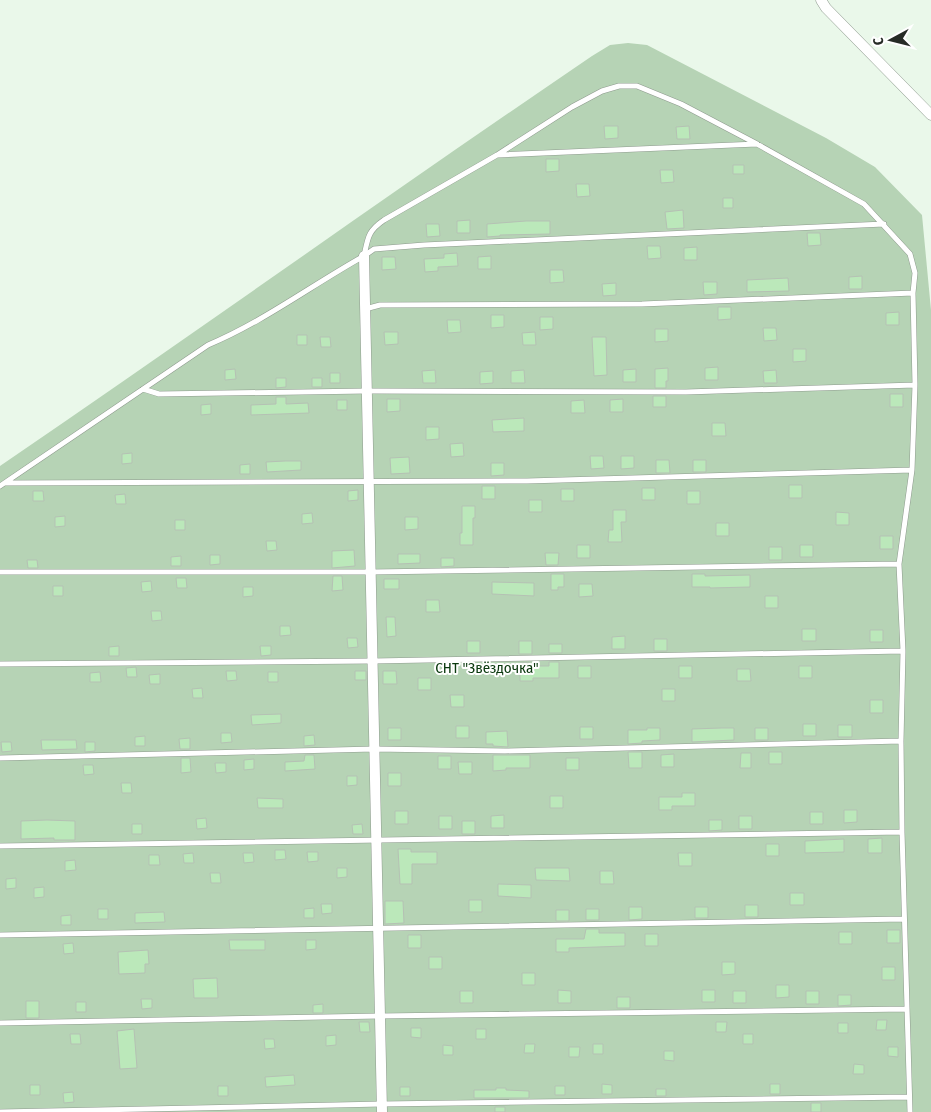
<svg xmlns="http://www.w3.org/2000/svg" width="931" height="1112" viewBox="0 0 931 1112" font-family="'Fira Sans Condensed',sans-serif">
<rect width="100%" height="100%" fill="#eaf8ea"/>
<path fill="#b6d3b5" d="M628,43L647,45L826,138L875,167L922,215L931,310V1112H0V466C198,331 393,191 592,56L610,45Z"/>
<path fill="#bbe8ba" stroke="#b5c1b4" d="M604,126H618V138L605,139Z
M689,126L690,139H677L676,127Z
M546,159H559V171L546,172Z
M733,165H744V174H733Z
M660,170H673L674,182L661,183Z
M576,184H589L590,196L577,197Z
M723,198H733V208H723Z
M683,210L684,228L667,229L665,212Z
M470,220V233H457V221Z
M526,221H550V234L500,235V236L487,237V224Z
M426,224H439L440,236L427,237Z
M807,233H820L821,245L808,246Z
M647,246H660L661,258L648,259Z
M697,247V260H684V248Z
M457,253L458,266L438,267V271L425,272L424,259L444,258V254Z
M491,256V269H478V257Z
M382,257H395L396,269L382,270Z
M550,270H563L564,282L550,283Z
M862,276V289H849V277Z
M788,278L789,291L747,292V280Z
M703,282H717V294L704,295Z
M616,283V295L603,296L602,284Z
M718,307H731V319L718,320Z
M899,312V325H886V313Z
M491,315H504V327L491,328Z
M540,317H553V329L540,330Z
M447,320H460L461,332L448,333Z
M763,328H776L777,340L764,341Z
M655,329H668V341L655,342Z
M384,332H398V344L385,345Z
M535,332L536,345H523L522,333Z
M297,335H307V345H297Z
M320,337H330L331,347H321Z
M592,337H606L607,375L594,376Z
M793,349H806V361L793,362Z
M718,367V380H705V368Z
M668,368V381H666V388H655V369Z
M235,369L236,379L225,380V370Z
M636,369V382H623V370Z
M435,370L436,383H423L422,371Z
M524,370L525,383H511V371Z
M776,370L777,383H764L763,371Z
M493,371V383L480,384V372Z
M330,373H340V383H330Z
M276,378H286V387L276,388Z
M312,378H322V387H312Z
M890,394H903V407H890Z
M653,396H666V407H653Z
M276,397H286V404L308,403L309,413L251,415V405L276,404Z
M387,399H400V411L387,412Z
M623,399V412H610V400Z
M337,400H347V410H337Z
M584,400L585,413H571V401Z
M211,404V414L201,415V405Z
M524,418V431L493,432L492,420Z
M712,423H725L726,436H712Z
M426,427H439V439L426,440Z
M463,443L464,456L451,457L450,444Z
M132,453V463L122,464V454Z
M590,456H603L604,468L591,469Z
M621,456H634V468L621,469Z
M409,457L410,473L391,474L390,458Z
M656,460H669L670,473H656Z
M693,460H706V472H693Z
M285,461H301V470L267,472L266,462Z
M491,463H504V475L491,476Z
M250,464V474H240V465Z
M789,485H802V498H789Z
M482,486H495V499H482Z
M642,488H655V500H642Z
M561,489H574V501H561Z
M358,490V500L348,501V491Z
M33,491H43L44,501H33Z
M687,491H700V504H687Z
M125,494L126,504H116L115,495Z
M529,500H542V512H529Z
M462,506H475V518H473V545H460V533H462Z
M613,510H626V522H621L622,542H608L609,530H613Z
M836,512L849,513V525H836Z
M312,513L313,523L302,524V514Z
M65,516V526L55,527V517Z
M405,517H418V529L405,530Z
M175,520H185V530H175Z
M716,523H729V536H716Z
M880,536H893V549H880Z
M266,541H276L277,550L267,551Z
M577,545H590V558H577Z
M800,545H813V557H800Z
M769,547H782V560H769Z
M354,550L355,566L332,568V551Z
M545,553H559L558,565H546Z
M398,554H420V563L398,564Z
M210,555H220V564L210,565Z
M181,556V566H171V557Z
M441,558H454V566L441,567Z
M27,560H37L38,568H28Z
M551,574H564V587H558V590H551Z
M692,574H705V576L750,575V587L710,588V587H692Z
M333,576H342L343,590L332,591Z
M176,578H186L187,588H177Z
M384,579H399V589H384Z
M151,581L152,591L142,592L141,582Z
M492,582L534,583V596L492,594Z
M579,584H592L593,596L579,597Z
M53,586H63V596H53Z
M243,587H253V596L243,597Z
M765,596H778V608H765Z
M426,600H439L440,612H426Z
M151,611H161L162,620L152,621Z
M386,617H395L396,636L387,637Z
M280,626H290L291,635L280,636Z
M802,629H816V641H802Z
M870,630H883V642H870Z
M625,636V649H612V637Z
M347,638H357L358,647L348,648Z
M654,639H667V651H654Z
M467,641H480V653H467Z
M519,641H532V654H519Z
M549,644H562V653H549Z
M119,646V656H109V647Z
M260,646H271V655L261,656Z
M532,662V666H549V662H559V678H533V681H520V663Z
M578,666H591V678H578Z
M679,666H692V678H679Z
M799,666H812V678H799Z
M136,667L137,677H127L126,668Z
M737,669H750L751,681H737Z
M226,671H236L237,680L227,681Z
M355,671H366V680H355Z
M383,671H396L397,684H383Z
M100,672L101,682H90V673Z
M268,672H278V682H268Z
M160,674V684H150L149,675Z
M418,678H431V690H418Z
M202,688L203,698H193L192,689Z
M662,689H675V701H662Z
M450,695H464V707H451Z
M870,700H883V713H870Z
M281,714V723L252,725L251,715Z
M803,724H816V736H803Z
M838,725H852V737H838Z
M456,726H469V738H456Z
M580,727H593V739H580Z
M388,728H401V740H388Z
M647,728H660V740L642,741V743L628,744V730H647Z
M721,728H734V740L692,742V729Z
M755,728H768V740H755Z
M507,731L508,747L493,746V744H486V732Z
M221,733H231L232,742L221,743Z
M314,735L315,745L304,746V736Z
M145,736V746H135V737Z
M190,738V749H180L179,739Z
M41,740H76L77,749L42,750Z
M1,742H11L12,751L2,752Z
M85,742H95V751L85,752Z
M628,752H642V768H629Z
M769,752H782V764H769Z
M741,753H751V768H740Z
M674,754V767H661V755Z
M305,755H314L315,769L285,771V762L304,761Z
M493,755H530V768H506V770L493,771Z
M438,756H451V769H438Z
M181,758H190L191,772L181,773Z
M566,758H579V770H566Z
M254,759V769L244,770V760Z
M458,762H472V774H459Z
M215,763H226V772L216,773Z
M83,765H93L94,774L84,775Z
M388,773H401V786H388Z
M347,776H357V785L347,786Z
M121,783H131L132,793H122Z
M682,793H695V806H672V810H659V797H682Z
M550,796H563V808H550Z
M257,798L283,799V808H258Z
M844,810H857V822L844,823Z
M395,811H408V824H395Z
M810,812H823V824H810Z
M504,815V828H491V816Z
M439,816H452V829H439Z
M739,816H752V829H739Z
M206,818L207,828L197,829L196,819Z
M47,820L75,821V840H54V838L21,839V821Z
M709,820H722V830L709,831Z
M462,821H475V834H462Z
M132,824H142V834H132Z
M362,824L363,834H353L352,825Z
M882,838V853H868V839Z
M844,839V852L805,853V841Z
M766,844H779V856H766Z
M398,849H411V852H437V864H412V884H400Z
M275,850H285L286,859L275,860Z
M307,852H318V861L308,862Z
M193,853L194,863H184L183,854Z
M243,853H253L254,862L244,863Z
M678,853H692V866H679Z
M149,855H159L160,865H149Z
M75,860L76,870L65,871V861Z
M337,868H347V877L337,878Z
M535,868H569L570,881L536,880Z
M600,871H613L614,884H600Z
M210,873H220L221,883H211Z
M16,878V888L6,889V879Z
M498,884L531,885V898L498,896Z
M44,887V897L34,898V888Z
M790,893H804V905H790Z
M469,900H482V912H469Z
M385,901H403L404,923L385,924Z
M321,904H332V913L322,914Z
M745,905H758V917H745Z
M629,907H642V919L629,920Z
M695,907H708V918H695Z
M314,908V918H304V909Z
M98,909H108V919H98Z
M586,909H599V920H586Z
M556,910H569V921H556Z
M164,912L165,922L135,923V913Z
M71,915V925H61V916Z
M586,929H599V933H625V946L569,948V952H556V939H584Z
M887,930H900V943H887Z
M839,932H852V944H839Z
M645,934H658V946H645Z
M408,935H421V948H408Z
M229,940H265V950H230Z
M306,940H316V949L306,950Z
M73,943L74,953L64,954L63,944Z
M148,950L149,964H145V973L119,974L118,952Z
M429,957H442V969H429Z
M722,962H735V974L722,975Z
M882,967H895V980H882Z
M522,973H535V985H522Z
M217,978L218,998H194L193,979Z
M776,985H789V997L776,998Z
M558,990L571,991V1003H558Z
M702,990H715V1002H702Z
M460,991H473V1003H460Z
M733,991H746V1003H733Z
M806,991H819V1004H806Z
M838,995H851V1005L838,1006Z
M617,997H630V1008H617Z
M141,999H152V1008L142,1009Z
M26,1001H39V1018H26Z
M76,1002H86V1012H76Z
M323,1004V1013H313V1005Z
M877,1020H887L886,1030H876Z
M359,1022H369L370,1032H360Z
M716,1022H727L726,1032H716Z
M838,1023H848V1033H838Z
M411,1028H421V1038L411,1037Z
M134,1029L137,1068L120,1069L117,1031Z
M476,1029H486V1039H476Z
M70,1034H80L81,1044H71Z
M743,1034H753V1044H743Z
M336,1035V1045L326,1046V1036Z
M264,1039H274L275,1048L265,1049Z
M525,1044H535L534,1053H524Z
M593,1044H603V1054H593Z
M443,1045L453,1046V1055H443Z
M569,1047H580L579,1057H569Z
M888,1047H898V1057L888,1056Z
M664,1051H674V1061L664,1060Z
M854,1064L864,1065V1074H853Z
M294,1075L295,1085L266,1087L265,1077Z
M602,1084L612,1085V1094H602Z
M770,1084H780V1094H770Z
M30,1085H40V1095H30Z
M218,1086H228V1096H218Z
M555,1086H565V1095H555Z
M400,1087H410V1096H400Z
M496,1088H506V1090L529,1091V1098H474V1090H496Z
M656,1089H666V1096H656Z
M73,1092L74,1102L64,1103L63,1093Z
M811,1103H821V1112H811Z
M495,1107H505V1112H495Z"/>
<g fill="none" stroke-linecap="round" stroke-linejoin="round">
<g stroke="#8e9a8e" stroke-width="6">
<path id="lane" d="M498,155L757,144
M364,256L374,249L424,245L884,224
M365,309L380,305L642,304L913,293
M143,389L159,394L367,391L686,392L915,385
M5,483L527,481L912,470
M0,486L208,345C263,322 312,285 364,256C368,237 368,231 384,220L497,155L572,107L602,91L619,86H637L681,104L757,144L864,204L910,254L915,273L913,293L915,385L912,470L899,564L903,651L901,741L902,832L910,1112
M0,572H371L899,564
M0,664L373,661L903,651
M0,758L374,749L505,751L901,741
M0,846L902,832
M0,935L904,919
M0,1023L380,1016L907,1009
M0,1112L382,1104L909,1097"/>
</g>
<g stroke="#8e9a8e" stroke-width="11">
<path id="street" d="M821,0L826,8L931,115
M364,256L382,1112"/>
</g>
<use href="#lane" stroke="#fff" stroke-width="5"/>
<use href="#street" stroke="#fff" stroke-width="10"/>
</g>
<g text-anchor="middle" dominant-baseline="central" stroke-width="4" stroke-linejoin="round" paint-order="stroke">
<g font-size="15" fill="#0a390e" stroke="#fff">
<text x="487" y="668">СНТ "Звёздочка"</text>
</g>
</g>
<g transform="translate(891 40) rotate(263)" stroke="#ffffff" stroke-width="4" paint-order="stroke">
<path d="M0-4L9 19L0 12L-9 19Z" fill="#262b26"/>
<text y="-8" font-size="14" font-weight="bold" text-anchor="middle" fill="#262b26">С</text>
</g>
</svg>
